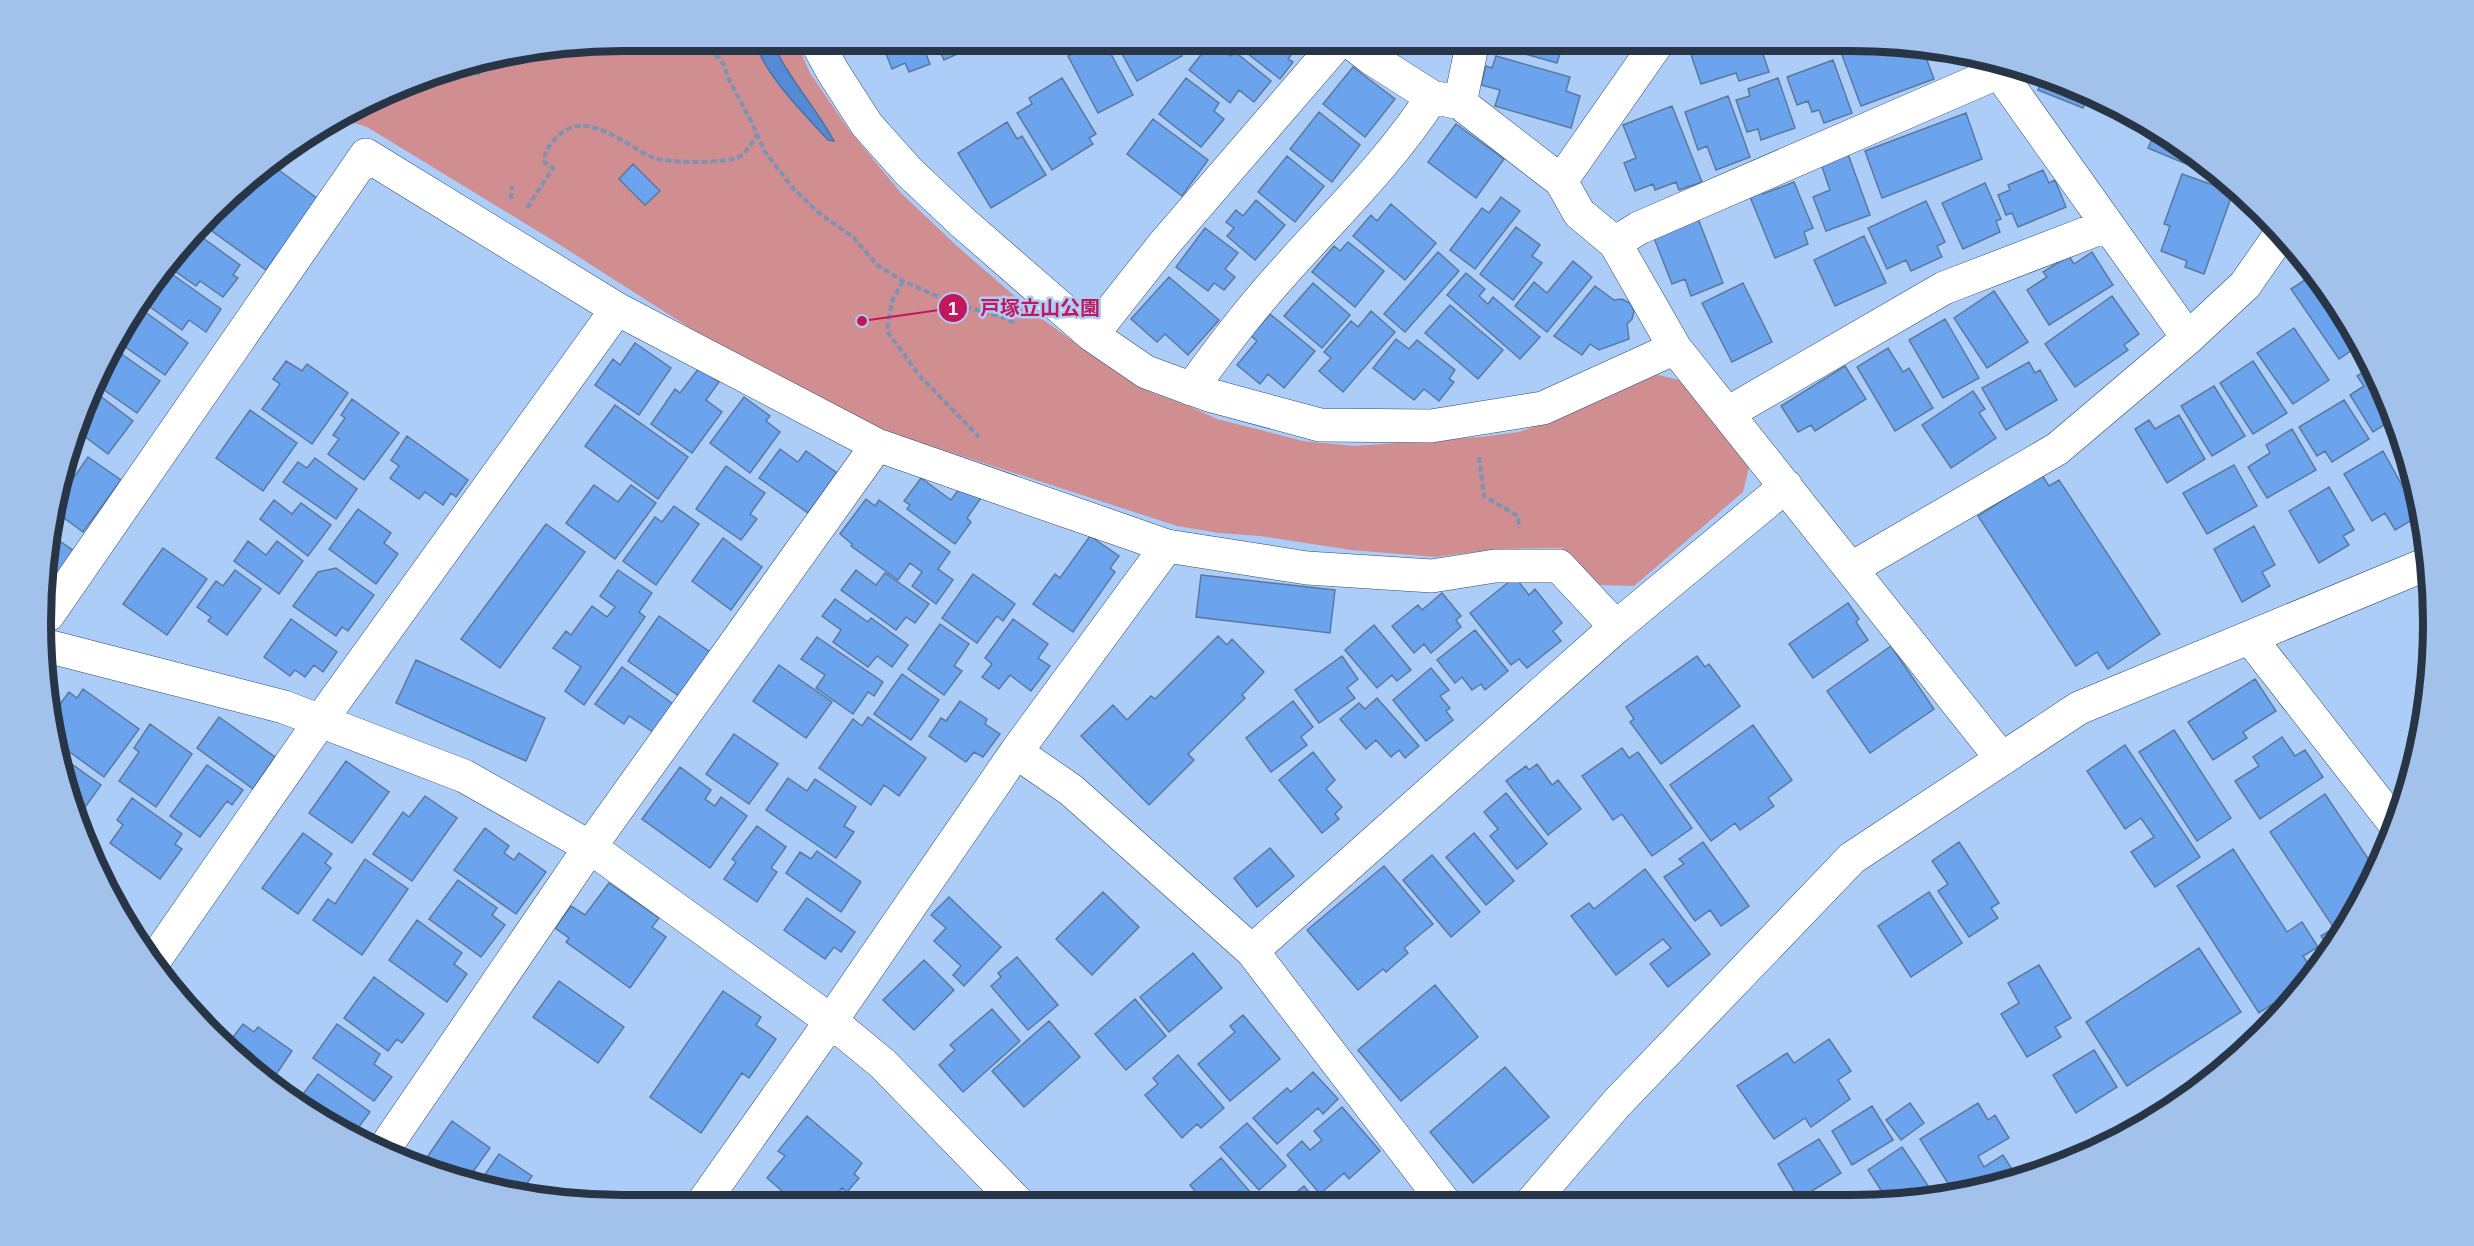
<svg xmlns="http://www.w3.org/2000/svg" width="2474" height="1246" viewBox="0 0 2474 1246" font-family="Arial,'Noto Sans JP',sans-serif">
<rect width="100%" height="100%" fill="#adcdf9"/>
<path fill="#d18e91" d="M623,41H796L810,73L849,130L901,193L957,246L1034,313L1105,364L1153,393L1191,407L1217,419L1303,441L1355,446L1480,437L1519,432L1574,412L1654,374L1688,382L1750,463L1743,492L1634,586L1599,585L1562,548L1497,549L1436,557L1351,550L1260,536L1219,533L1177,526L864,424L777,378L690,328L549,238L367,127L345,120L435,72L510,52Z"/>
<path fill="#548bd4" stroke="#4771a9" stroke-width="1.5" d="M754,41H772C787,77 815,106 834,141L828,140C801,110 768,79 754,41Z"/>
<path fill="#6ba3ed" stroke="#5b79a0" stroke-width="1.5" d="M881,41H921L930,64L909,72L905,63L892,69Z
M935,41H986L944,60Z
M1096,41H1104L1133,95L1098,113L1068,56Z
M1131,41H1174L1182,56L1137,81L1121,52L1134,45Z
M1212,41L1231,56L1235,52L1271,81L1254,102L1239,90L1230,103L1189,70Z
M1248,41H1302L1288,59L1293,62L1280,79L1242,49Z
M1498,41H1564L1557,63L1497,46Z
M1587,41H1625L1622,46L1617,43L1610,52L1599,43L1596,47Z
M1691,42H1759L1769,72L1739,81L1736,73L1701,84L1687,43Z
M1880,42L1922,47L1934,79L1861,106L1842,55Z
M1496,56L1570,77L1566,91L1580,96L1571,128L1495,106L1500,90L1481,85L1486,66L1492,68Z
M1833,60L1852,113L1824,123L1819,110L1812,112L1808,101L1797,105L1787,77Z
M1353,67L1395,99L1365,137L1323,104Z
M2044,76L2089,93L2083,108L2038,90Z
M1062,78L1096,134L1089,138L1093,144L1052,170L1017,113L1032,104L1029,98Z
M1186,78L1219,103L1214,111L1224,119L1201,147L1159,114Z
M1778,78L1795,128L1761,140L1758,129L1747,132L1736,100L1750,96L1748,89Z
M1728,96L1750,157L1716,170L1707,146L1698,150L1685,112Z
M1672,106L1702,182L1679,190L1676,182L1655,190L1653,184L1635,191L1624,163L1636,158L1623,125Z
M1319,112L1360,145L1332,182L1290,149Z
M1966,113L1982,159L1882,198L1865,151Z
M1153,119L1208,160L1182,196L1127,154Z
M1007,122L1017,139L1022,136L1046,175L991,208L958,153Z
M1456,124L1504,159L1476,198L1428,162Z
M2156,130L2205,161L2211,166L2208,173L2148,148Z
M1848,154L1870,215L1826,231L1813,197L1830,190L1821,164Z
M1287,156L1324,186L1295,222L1258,192Z
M633,164L660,191L645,205L619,179Z
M272,165L318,199L266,270L212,231L245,186L255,175L262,180Z
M2043,170L2049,183L2055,180L2066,207L2018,227L2012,213L2006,215L1998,195L2010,190L2008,185Z
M2182,174L2233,192L2204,274L2185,267L2187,261L2161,251L2170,226L2164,224Z
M1794,182L1813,228L1804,232L1808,244L1775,258L1748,192L1761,187L1763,194Z
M1985,183L2001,219L1996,221L2000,232L1963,249L1942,203Z
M1501,197L1520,211L1475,269L1450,250L1482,208L1489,213Z
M1256,200L1285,225L1255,260L1227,236L1234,228L1226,222L1236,210L1243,216Z
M1926,201L1945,242L1937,246L1942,257L1911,271L1906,260L1887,269L1868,228Z
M1391,204L1436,243L1405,280L1353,236L1371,215L1377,221Z
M1697,216L1723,283L1691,296L1685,279L1672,284L1652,233Z
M1516,227L1540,245L1532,256L1542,263L1513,300L1480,274Z
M1205,228L1238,253L1225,269L1235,277L1224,290L1214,283L1208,291L1176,267Z
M199,235L240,265L233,275L238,278L223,297L200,281L196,286L169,267Z
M1864,236L1886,283L1835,306L1814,260Z
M1348,242L1384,271L1355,307L1312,272L1334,246L1340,251Z
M1438,252L1459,271L1405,332L1384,314Z
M2092,252L2113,285L2049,325L2027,290L2047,277L2043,272L2069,256L2074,264Z
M1573,261L1592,277L1547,332L1515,306L1534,282L1547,293Z
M166,270L221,309L206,332L189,320L182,330L139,299Z
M1466,273L1485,289L1479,296L1488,304L1493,297L1540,337L1520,359L1447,295Z
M2314,274L2355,331L2361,344L2339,359L2291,289Z
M1169,277L1219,320L1188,355L1165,334L1157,342L1131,319Z
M1313,283L1350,315L1322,348L1284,316Z
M1743,283L1772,342L1732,362L1702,303Z
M1595,286L1614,300L1622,299L1630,303L1634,311L1632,319L1627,324L1629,339L1599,350L1590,344L1582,355L1554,336Z
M1994,291L2028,342L1987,368L1954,318Z
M2112,296L2139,334L2124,345L2128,350L2075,387L2045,344Z
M1450,305L1503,350L1478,379L1425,333Z
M141,309L188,343L165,375L117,341Z
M1371,311L1395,332L1343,392L1319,371L1331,358L1324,352L1351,321L1358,327Z
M1270,314L1315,351L1284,388L1268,374L1260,384L1237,365L1257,341L1251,336Z
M1945,319L1979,378L1943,398L1909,340Z
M2294,328L2329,380L2293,404L2257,353Z
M1396,339L1409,349L1417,340L1455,370L1449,379L1454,382L1439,401L1424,389L1414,400L1373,368Z
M635,343L671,368L639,415L595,385L613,359L620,365Z
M113,348L160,381L137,413L94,383Z
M1888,348L1903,372L1909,368L1933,408L1895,431L1857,367Z
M286,361L302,371L307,364L348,393L312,444L262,409L280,384L273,379Z
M2253,361L2287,413L2253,434L2220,383Z
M2029,362L2035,373L2040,370L2057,400L2006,430L1982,388Z
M1845,366L1866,399L1815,431L1811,425L1798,432L1781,406Z
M2371,367L2395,418L2373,432L2350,395L2364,386L2357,376Z
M699,368L719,382L706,400L722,412L692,453L651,424L675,389L680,393Z
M2214,386L2245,436L2212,456L2181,406Z
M91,389L133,421L108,454L76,430Z
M1973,391L1985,409L1979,413L1996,438L1951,468L1922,425Z
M744,397L770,416L766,421L780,432L750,473L710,443Z
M352,399L399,433L364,480L328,454L339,439L333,435L345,418L341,415Z
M2344,400L2369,439L2332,462L2325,451L2317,456L2299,427Z
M615,405L688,457L658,499L585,446Z
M250,410L297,443L263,491L216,458Z
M2179,415L2205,459L2167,483L2135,429L2149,420L2155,429Z
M2292,429L2316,470L2267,498L2248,467L2270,453L2266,445Z
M407,436L468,480L456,497L451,493L443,505L425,492L419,499L390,478L399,466L391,460Z
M2405,445L2412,478L2396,450Z
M780,449L798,462L806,451L837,473L808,513L759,478Z
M2383,451L2419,516L2395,530L2385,513L2372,521L2344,474Z
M88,457L121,480L83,532L52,509Z
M315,458L357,489L336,519L283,482L298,462L307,468Z
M2234,465L2257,506L2207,534L2183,493Z
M726,466L765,493L750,514L757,519L741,540L696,509Z
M2042,475L2049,486L2059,480L2160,634L2108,669L2097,652L2076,666L1978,516Z
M921,478L951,500L962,485L981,498L967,518L971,522L955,544L907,509L910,505L904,501Z
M594,485L618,502L631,485L656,503L615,559L566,523Z
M2329,487L2354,530L2343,536L2349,545L2319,563L2289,511Z
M866,499L875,506L879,500L950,552L938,569L953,580L936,604L912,586L922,572L910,563L898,580L851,546L852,544L840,534Z
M274,500L292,514L301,503L331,525L308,556L260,519Z
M674,506L699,524L656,585L623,561L655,517L662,522Z
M358,509L391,533L384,543L398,554L376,584L329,549Z
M546,524L585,552L500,668L461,639Z
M2254,526L2275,565L2262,572L2270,586L2242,602L2214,549Z
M51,535L74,551L49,586Z
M1090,536L1119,556L1110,568L1115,572L1073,632L1033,604L1055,574L1060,578Z
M723,538L762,567L731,610L692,581Z
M248,541L266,555L277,541L303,561L279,594L234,561Z
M163,548L207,579L167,635L123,604Z
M336,568L374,595L348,631L342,627L336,636L293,606L318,572Z
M235,570L261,589L227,635L208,621L211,617L197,607L216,581L223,586Z
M618,570L652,593L639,612L645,617L584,705L565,691L581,667L553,648L566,631L571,635L592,606L607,617L615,607L600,596Z
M856,570L876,585L885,573L929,604L915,623L906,617L896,630L841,590Z
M973,574L1015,604L1003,621L997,616L977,643L942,618Z
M1201,575L1335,590L1330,633L1196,617Z
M1515,577L1529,595L1535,589L1562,623L1553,631L1561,641L1527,668L1519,659L1511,665L1470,613Z
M1442,593L1461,616L1456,620L1461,627L1431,653L1424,644L1414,653L1392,626L1418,605L1422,610Z
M835,599L868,622L871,618L908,645L892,667L877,656L868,667L833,642L841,630L822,616Z
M1848,603L1859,619L1856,622L1868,640L1813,678L1789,644Z
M659,616L710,652L679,696L628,661Z
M291,619L337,652L323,672L314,665L305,677L295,670L290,676L264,657Z
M1013,619L1048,644L1038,658L1050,666L1031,691L1010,675L999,689L982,677L992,664L985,658Z
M940,624L969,644L954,666L962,671L944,695L908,669Z
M1374,625L1411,670L1397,681L1392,675L1377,688L1345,650Z
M1475,630L1508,671L1485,690L1481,684L1472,690L1462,677L1455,683L1437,660Z
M1218,636L1227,645L1232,639L1264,672L1242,695L1245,698L1188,754L1194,760L1149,805L1081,736L1113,705L1127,720L1151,696L1155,699Z
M817,637L883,682L874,696L868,692L853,714L816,688L825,675L801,659Z
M1891,646L1934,709L1870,753L1827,691Z
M1342,656L1358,679L1347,688L1355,698L1319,723L1295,690Z
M1697,656L1705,667L1709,664L1740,706L1661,764L1630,722L1634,719L1626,707Z
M416,660L545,718L526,761L396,703Z
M779,665L832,702L806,738L753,701Z
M622,667L673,704L653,732L629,716L624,724L595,704Z
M1431,668L1449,690L1440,696L1450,708L1446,711L1453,720L1426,741L1393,700Z
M902,674L939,700L911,740L874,714Z
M2255,679L2276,711L2243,732L2247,738L2213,760L2188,722Z
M83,689L139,729L104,777L56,742L50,718L69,692L77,698Z
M1377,698L1419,746L1405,758L1399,750L1391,757L1376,740L1366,749L1340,719L1359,703L1365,709Z
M960,701L987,719L985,724L1000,734L983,757L974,752L966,762L929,736L941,718L946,721Z
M1293,701L1313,727L1301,737L1307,745L1271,772L1246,738Z
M219,717L275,757L253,789L197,748Z
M868,717L926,758L899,796L884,785L871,805L819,768L853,719L862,726Z
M150,724L192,754L156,807L119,781L139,752L134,748Z
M1753,725L1792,780L1768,798L1774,806L1740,830L1735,823L1711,841L1670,785Z
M2174,730L2231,818L2197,841L2139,752Z
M734,734L778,764L749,804L706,774Z
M2282,737L2295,756L2305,750L2323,777L2260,819L2235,781L2259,766L2253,757Z
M2125,745L2200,857L2155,887L2131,852L2154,837L2141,818L2125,829L2087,771Z
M1622,748L1629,758L1638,752L1692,828L1652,856L1622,814L1613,820L1582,776Z
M1313,752L1335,780L1326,789L1342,807L1335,814L1339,819L1322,833L1279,780Z
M59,755L101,785L76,820L71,810Z
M346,761L389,792L352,843L309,813Z
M1537,764L1552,785L1558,780L1581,809L1548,835L1506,781L1526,766L1529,770Z
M207,765L243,790L232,805L227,801L200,837L170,816Z
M680,767L711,790L705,799L715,806L721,797L747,816L710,868L642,819Z
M788,778L807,791L815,779L856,807L844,826L854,832L836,858L766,810Z
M1506,793L1547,844L1517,869L1490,836L1498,829L1484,812Z
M2325,794L2377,872L2374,880L2329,948L2321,936L2334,928L2270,832Z
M425,796L457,818L412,881L373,854L403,812L409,817Z
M132,798L182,834L175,844L182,849L160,879L110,843L123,825L117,820Z
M757,826L786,847L771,868L777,872L757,902L724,879L736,862L732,859Z
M485,828L509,846L504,853L514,860L519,853L546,872L516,914L454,870Z
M303,833L332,854L325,863L331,868L298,914L262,888Z
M1474,833L1514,881L1486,905L1446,857Z
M1703,842L1749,906L1721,926L1710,910L1695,921L1664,877L1684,864L1679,859Z
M1959,842L1999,903L1991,908L1998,918L1969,937L1938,891L1948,884L1932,861Z
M1270,848L1294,876L1257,907L1234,878Z
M2233,849L2287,932L2302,922L2318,947L2303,956L2313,971L2306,982L2259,1013L2177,886Z
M817,851L861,882L841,912L786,873L800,852L811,859Z
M1432,855L1480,912L1451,937L1403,880Z
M365,859L408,889L362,955L313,920L328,899L335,904Z
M1384,866L1433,924L1404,948L1408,953L1386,972L1383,969L1358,990L1307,930Z
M1645,869L1710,954L1668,987L1650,964L1671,948L1663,939L1616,975L1571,916L1589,903L1594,909Z
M458,880L497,908L492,915L505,925L481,957L429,919Z
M609,883L659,918L652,927L666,937L630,988L566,942L569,938L555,928L571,906L585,915Z
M1103,892L1139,927L1092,975L1056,939Z
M1929,892L1962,943L1911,977L1878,926Z
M949,897L1001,947L964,986L953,975L961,966L934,941L946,928L931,915Z
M807,898L855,932L841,952L834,947L825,959L784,930Z
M417,920L462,953L454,964L467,974L447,1002L389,960Z
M2199,948L2241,1012L2127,1086L2086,1022Z
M1193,953L1222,988L1169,1032L1140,997Z
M1017,957L1058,1005L1028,1030L991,986L1001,977L998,973Z
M924,960L954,990L914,1030L883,1000Z
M2039,965L2071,1018L2055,1027L2061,1037L2027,1057L2001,1014L2019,1003L2008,983Z
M374,977L424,1014L402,1043L397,1039L388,1051L344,1018Z
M559,981L624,1027L598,1063L533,1017Z
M1435,985L1478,1037L1401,1101L1358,1050Z
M723,991L761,1017L756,1025L776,1039L749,1078L742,1073L701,1133L650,1097Z
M1135,999L1166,1036L1126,1070L1095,1034Z
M992,1009L1020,1041L963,1092L939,1065L955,1050L950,1045Z
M1243,1015L1280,1059L1230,1101L1198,1064L1235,1032L1230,1026Z
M1049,1021L1080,1057L1024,1107L992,1071Z
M243,1024L254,1032L258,1027L292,1051L273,1079L221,1042L227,1045Z
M337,1024L380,1054L374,1064L392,1077L374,1101L313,1058Z
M1829,1039L1851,1071L1838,1080L1850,1099L1811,1127L1805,1118L1774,1139L1737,1086L1787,1053L1794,1063Z
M2094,1050L2117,1087L2076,1113L2053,1075Z
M1178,1055L1224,1108L1201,1128L1197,1124L1182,1138L1145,1095L1158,1084L1153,1078Z
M1505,1067L1549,1117L1473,1183L1430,1132Z
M1313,1072L1338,1099L1323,1114L1318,1108L1277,1144L1253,1118L1287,1088L1291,1092Z
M318,1074L370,1112L352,1136L300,1098Z
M1910,1103L1924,1123L1901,1140L1886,1120Z
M1978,1103L1988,1120L1995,1115L2009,1138L1978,1156L1984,1167L2003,1155L2017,1177L1954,1193L1920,1139Z
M1872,1106L1893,1140L1852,1165L1832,1131Z
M1342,1107L1380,1151L1349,1179L1344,1173L1320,1194L1287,1155L1302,1141L1310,1150L1322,1140L1314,1131Z
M807,1116L862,1163L854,1174L859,1178L847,1192L842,1188L829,1204H797L767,1178L785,1156L778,1151Z
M452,1121L490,1148L465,1183L421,1166Z
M1247,1123L1286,1166L1259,1190L1220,1147Z
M1819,1139L1841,1173L1799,1199L1778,1164Z
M1902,1147L1929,1187L1909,1201H1888L1868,1170Z
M499,1154L532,1176L520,1194L477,1186Z
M1221,1158L1257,1200L1253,1202L1205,1203L1190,1185Z
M1304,1186L1317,1202H1284Z
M1746,1193L1756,1201H1739Z"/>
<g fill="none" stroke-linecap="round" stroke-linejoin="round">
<g stroke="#2e496e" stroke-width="34">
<path id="minor" d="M816,41L833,72L867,125L909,172L961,221L1092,335L1146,372L1209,395L1320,425L1431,426L1543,408L1675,348
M1349,41L1371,58L1432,97L1460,103L1561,181L1579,213L1615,243L1675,348L2002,759
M2003,61L1999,72L2188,338
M1460,103L1473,41
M1561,181L1658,42
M1615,243L1639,228L1999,72
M1092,335L1164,244L1339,41
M1191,389C1213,359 1234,330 1258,302C1315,233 1383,173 1432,97
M1728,413L1944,288L2108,225
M1852,568L2057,449L2188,338L2245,285L2282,232
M48,615L366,155L617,309L877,445L1167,546L1307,568L1432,576L1495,566H1559L1616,627
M2250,638L2395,824
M47,646L284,707L464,776L590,847L831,1021L883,1064L1018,1203
M1016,752L1071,790L1252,951L1444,1202
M1252,951L1616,627L1786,486
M156,958L321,720L617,309
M382,1152L590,847L877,445
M1532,1202L1617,1103L1852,858L2079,708L2429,563
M702,1204L831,1021L1016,752L1167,546"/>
</g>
<path stroke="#7b94b5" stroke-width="4" stroke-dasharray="6 3" stroke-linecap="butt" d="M682,41L704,48L718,57L725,66L727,76L752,123L765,152L793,188L820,214L853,237L877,265L903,281L955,304L999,316L1015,323
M478,76L482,59
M511,199L512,186
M527,208L553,168L544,162C544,153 549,145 556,138C585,106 625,146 654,158C667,163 724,163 737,158C746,154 752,143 757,134
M903,281L892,301L887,331L919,375L979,437
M1479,457L1484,496L1518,516L1519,528"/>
<use href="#minor" stroke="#fff" stroke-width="33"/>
</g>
<path d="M0 0H2474V1246H0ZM623 51H1851A572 572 0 0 1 2423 623V623A572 572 0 0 1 1851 1195H623A572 572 0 0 1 51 623V623A572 572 0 0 1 623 51Z" fill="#a2c1eb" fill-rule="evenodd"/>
<path fill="none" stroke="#283546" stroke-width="8" d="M623 51H1851A572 572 0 0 1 2423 623V623A572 572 0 0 1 1851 1195H623A572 572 0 0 1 51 623V623A572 572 0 0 1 623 51Z"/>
<path fill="none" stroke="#c2185b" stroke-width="2" d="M862 321L953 308"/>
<g fill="#c2185b" stroke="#adcdf9" stroke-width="2">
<circle cx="862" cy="321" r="6"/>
<circle cx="953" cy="308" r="15"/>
</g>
<g font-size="18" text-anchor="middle" font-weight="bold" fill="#fff">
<text x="953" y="315">1</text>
</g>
<g font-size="20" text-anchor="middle" font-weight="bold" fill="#c2185b" stroke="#adcdf9" stroke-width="5" stroke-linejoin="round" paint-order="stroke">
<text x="1040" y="315">戸塚立山公園</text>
</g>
</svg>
